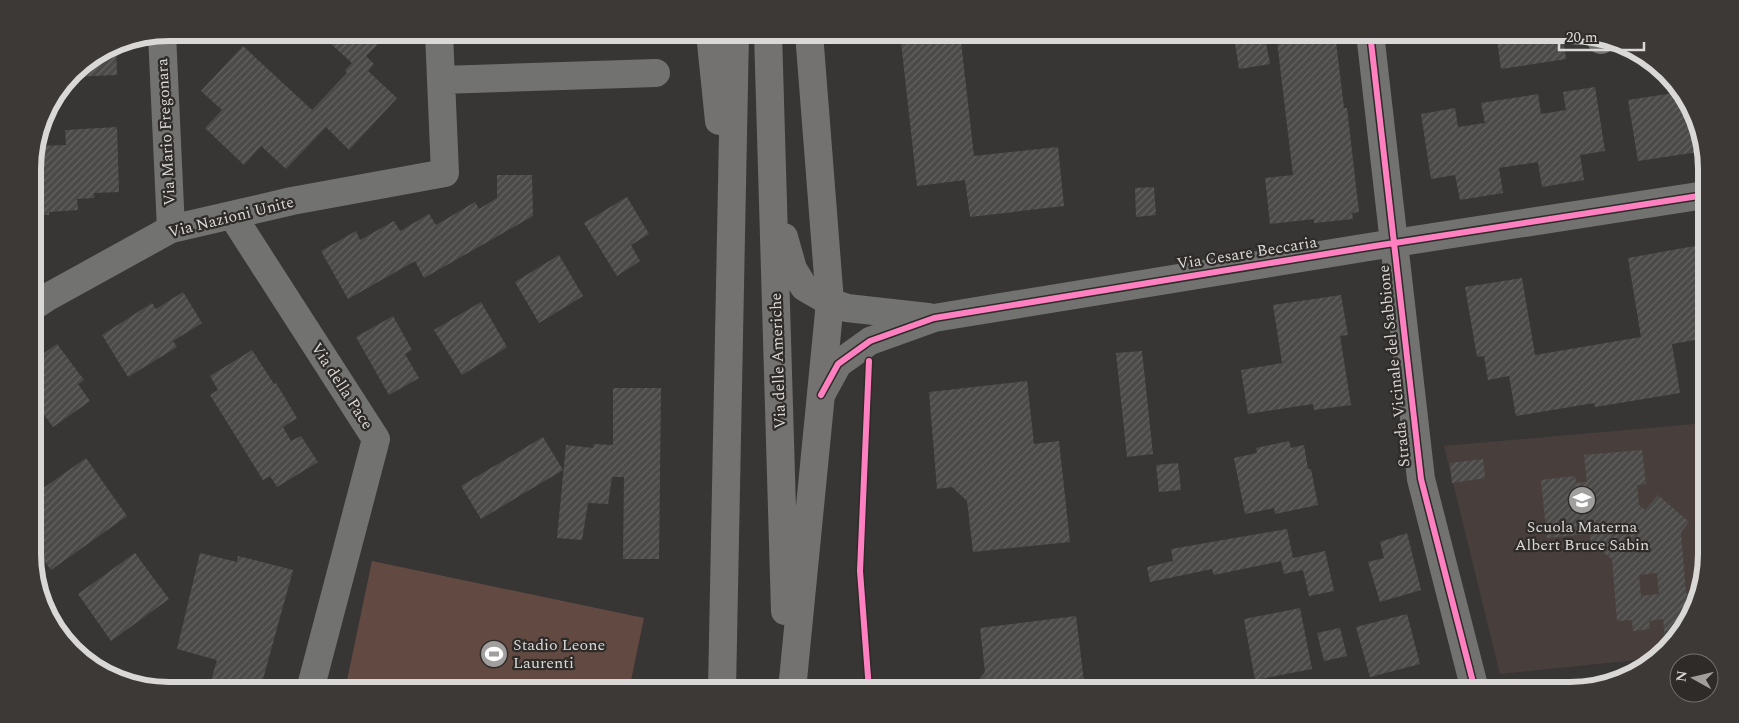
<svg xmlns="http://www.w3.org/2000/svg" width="1739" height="723" viewBox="0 0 1739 723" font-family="Spectral,serif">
<defs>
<pattern id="building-hatch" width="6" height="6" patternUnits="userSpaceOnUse" patternTransform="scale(1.25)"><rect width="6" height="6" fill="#4c4a48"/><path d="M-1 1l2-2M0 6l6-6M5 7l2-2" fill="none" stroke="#656362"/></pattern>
</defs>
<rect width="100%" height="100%" fill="#383634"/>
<path fill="#483f3c" d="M1706,423V554L1699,598L1656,658L1500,674L1444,446Z"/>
<path fill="#624a42" d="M372,561L644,618L629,690H345Z"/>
<path fill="url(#building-hatch)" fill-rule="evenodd" d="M319,33H389L366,56L374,64L368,71L397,98L349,150L326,127L286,169L261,146L244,165L205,128L222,110L201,91L243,46L312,110L347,73L345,70L352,63Z
M472,33H549V35L499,36V42H473Z
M900,33H960L974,156L1058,147L1064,206L970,217L965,180L917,186Z
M1276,33H1335L1344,108H1347L1359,212L1352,213L1353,219L1314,223V219L1270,224L1265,178L1293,175Z
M1496,33H1562L1566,59L1501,69Z
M1265,38L1270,64L1239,69L1235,43Z
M116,44L117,75L71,77L79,67Z
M1595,87L1605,151L1580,155L1584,180L1542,187L1538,162L1499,168L1503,193L1460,200L1455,175L1431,179L1421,114L1455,108L1458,127L1485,123L1481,103L1538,94L1541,114L1566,110L1563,92Z
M1681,92L1705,151L1638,161L1628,100Z
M117,127L119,192L94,193V198L77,199L78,210L49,212V215H35L36,229H33V160L37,146L66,145L65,130Z
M497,175H532L533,216L424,278L415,261L348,299L321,251L356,231L360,240L394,221L400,231L429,214L436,225L475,202L479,209L497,198Z
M1154,187L1156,215L1136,217L1135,188Z
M627,197L649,234L631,245L640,261L617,276L584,223Z
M1695,246L1706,307V338L1672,344L1680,393L1595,407L1594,403L1516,416L1509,376L1488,380L1484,356L1477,357L1465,287L1522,278L1535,355L1641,337L1628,258Z
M559,255L583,296L539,323L515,282Z
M183,292L202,323L173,341L177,347L128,377L102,335L152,303L156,309Z
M1341,295L1348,335L1340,336L1351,405L1314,410L1313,404L1248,414L1241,370L1282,363L1273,305Z
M481,302L507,347L462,375L434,330Z
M393,316L412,350L405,354L419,378L389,395L356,337Z
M57,344L84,380L78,384L90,401L53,427L34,401V360Z
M252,350L274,384L276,383L297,418L283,427L291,441L301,436L318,462L277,487L270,476L263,480L210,395L218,390L210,376Z
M1142,351L1153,454L1127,457L1116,353Z
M1027,381L1034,444L1059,441L1070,542L973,552L967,501L952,487L937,489L929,392Z
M613,388H661L659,559H623L624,477H612L608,504L588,503L582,540L557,538L566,445L593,448L594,444L613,445Z
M543,437L563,470L481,519L461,486Z
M1289,441L1291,448L1304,445L1308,469H1311L1318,505L1275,514L1274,508L1245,514L1234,458L1257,453L1256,448Z
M1642,450L1646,484L1637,485L1639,505L1645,510L1658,495L1689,522L1681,532L1686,594L1698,593V599L1670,638L1665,639L1663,619L1649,621L1650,629L1633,631L1632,620L1617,621L1612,559L1592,544L1589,534L1547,538L1541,480L1575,476L1576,483L1587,482L1584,455ZM1657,573L1659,594L1641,596L1639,575Z
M86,458L127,516L51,570L35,548V494Z
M1483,459L1485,478L1452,483L1450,463Z
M1178,463L1181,490L1159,492L1156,465Z
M1287,529L1293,558L1325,551L1334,591L1309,596L1303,570L1284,574L1281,561L1214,575L1212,569L1150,582L1147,567L1173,561L1171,549Z
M1407,533L1421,590L1380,602L1368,562L1384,558L1380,542Z
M135,553L169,599L111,641L78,594Z
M200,553L237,562L238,556L293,570L260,690H199L202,679L211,681L217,660L177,649Z
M1300,608L1312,669L1255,680L1244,619Z
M1407,614L1420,664L1370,677L1356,627Z
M1076,616L1085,690H971L985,672L980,628Z
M1340,628L1347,656L1324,661L1317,633Z"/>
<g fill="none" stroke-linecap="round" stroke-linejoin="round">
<path stroke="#727271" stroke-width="28" d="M1370,33L1421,479L1475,690
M162,34L171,229
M1601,38V40
M441,80L656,73
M232,215L376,439L310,690
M830,302L847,308L928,317
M34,306L46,298L171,229L292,201L445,173L439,33
M821,395L838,364L870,341L934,318L1375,246L1705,195"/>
<path stroke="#747270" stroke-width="28" d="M710,33L719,121
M768,33L785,611
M784,237L793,269L804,287L830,302
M722,690L735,33
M792,690L830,302L809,33"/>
<g stroke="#2e2b29" stroke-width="9">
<path id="cycleway" d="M1370,33L1421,479L1475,690
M821,395L838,364L870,341L934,318L1375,246L1705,195
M869,690L860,571L869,361"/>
</g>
<use href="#cycleway" stroke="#ff80c0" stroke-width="6"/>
</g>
<defs>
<g id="school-disc" transform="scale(1.4375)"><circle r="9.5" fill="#a19f9e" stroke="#2e2b29"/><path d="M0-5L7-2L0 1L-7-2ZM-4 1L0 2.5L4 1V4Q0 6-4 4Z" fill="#fff"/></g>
<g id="stadium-disc" transform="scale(1.4375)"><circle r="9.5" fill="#a19f9e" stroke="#2e2b29"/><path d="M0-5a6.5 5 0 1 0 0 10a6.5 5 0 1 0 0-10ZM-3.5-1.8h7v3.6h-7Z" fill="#fff"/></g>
</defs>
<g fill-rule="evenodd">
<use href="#school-disc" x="1582" y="500"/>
<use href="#stadium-disc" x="494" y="654"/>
</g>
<g text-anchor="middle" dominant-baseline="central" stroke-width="4.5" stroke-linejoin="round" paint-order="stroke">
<g font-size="16" fill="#dad8d7" stroke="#2e2b29">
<text transform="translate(166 132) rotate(-93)">Via Mario Fregonara</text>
<text transform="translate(231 217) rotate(-14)">Via Nazioni Unite</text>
<text transform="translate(1247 253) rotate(-9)">Via Cesare Beccaria</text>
<text transform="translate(778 361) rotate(-92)">Via delle Americhe</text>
<text transform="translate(1394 366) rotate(-96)">Strada Vicinale del Sabbione</text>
<text transform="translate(342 386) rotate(57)">Via della Pace</text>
</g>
<g font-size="16" fill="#dad8d7" stroke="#2e2b29">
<text x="1582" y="527">Scuola Materna<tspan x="1582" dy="18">Albert Bruce Sabin</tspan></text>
<text x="513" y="645" text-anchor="start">Stadio Leone<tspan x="513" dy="18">Laurenti</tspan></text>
</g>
</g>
<path d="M0 0H1739V723H0ZM169 41H1570A128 128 0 0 1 1698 169V554A128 128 0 0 1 1570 682H169A128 128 0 0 1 41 554V169A128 128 0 0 1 169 41Z" fill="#3c3937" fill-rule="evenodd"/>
<path fill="none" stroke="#dad8d7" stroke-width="6" d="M169 41H1570A128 128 0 0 1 1698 169V554A128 128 0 0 1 1570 682H169A128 128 0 0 1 41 554V169A128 128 0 0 1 169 41Z"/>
<g transform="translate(1694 678) rotate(278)"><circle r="24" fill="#2e2b29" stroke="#73706f"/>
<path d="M0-4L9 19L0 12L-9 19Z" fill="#a19f9e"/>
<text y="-8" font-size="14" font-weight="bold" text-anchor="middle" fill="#dad8d7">N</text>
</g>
<path d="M1559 42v8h85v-8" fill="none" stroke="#dad8d7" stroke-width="2.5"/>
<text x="1566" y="42" font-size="15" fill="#dad8d7" stroke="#2e2b29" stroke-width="4" paint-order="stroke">20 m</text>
</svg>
